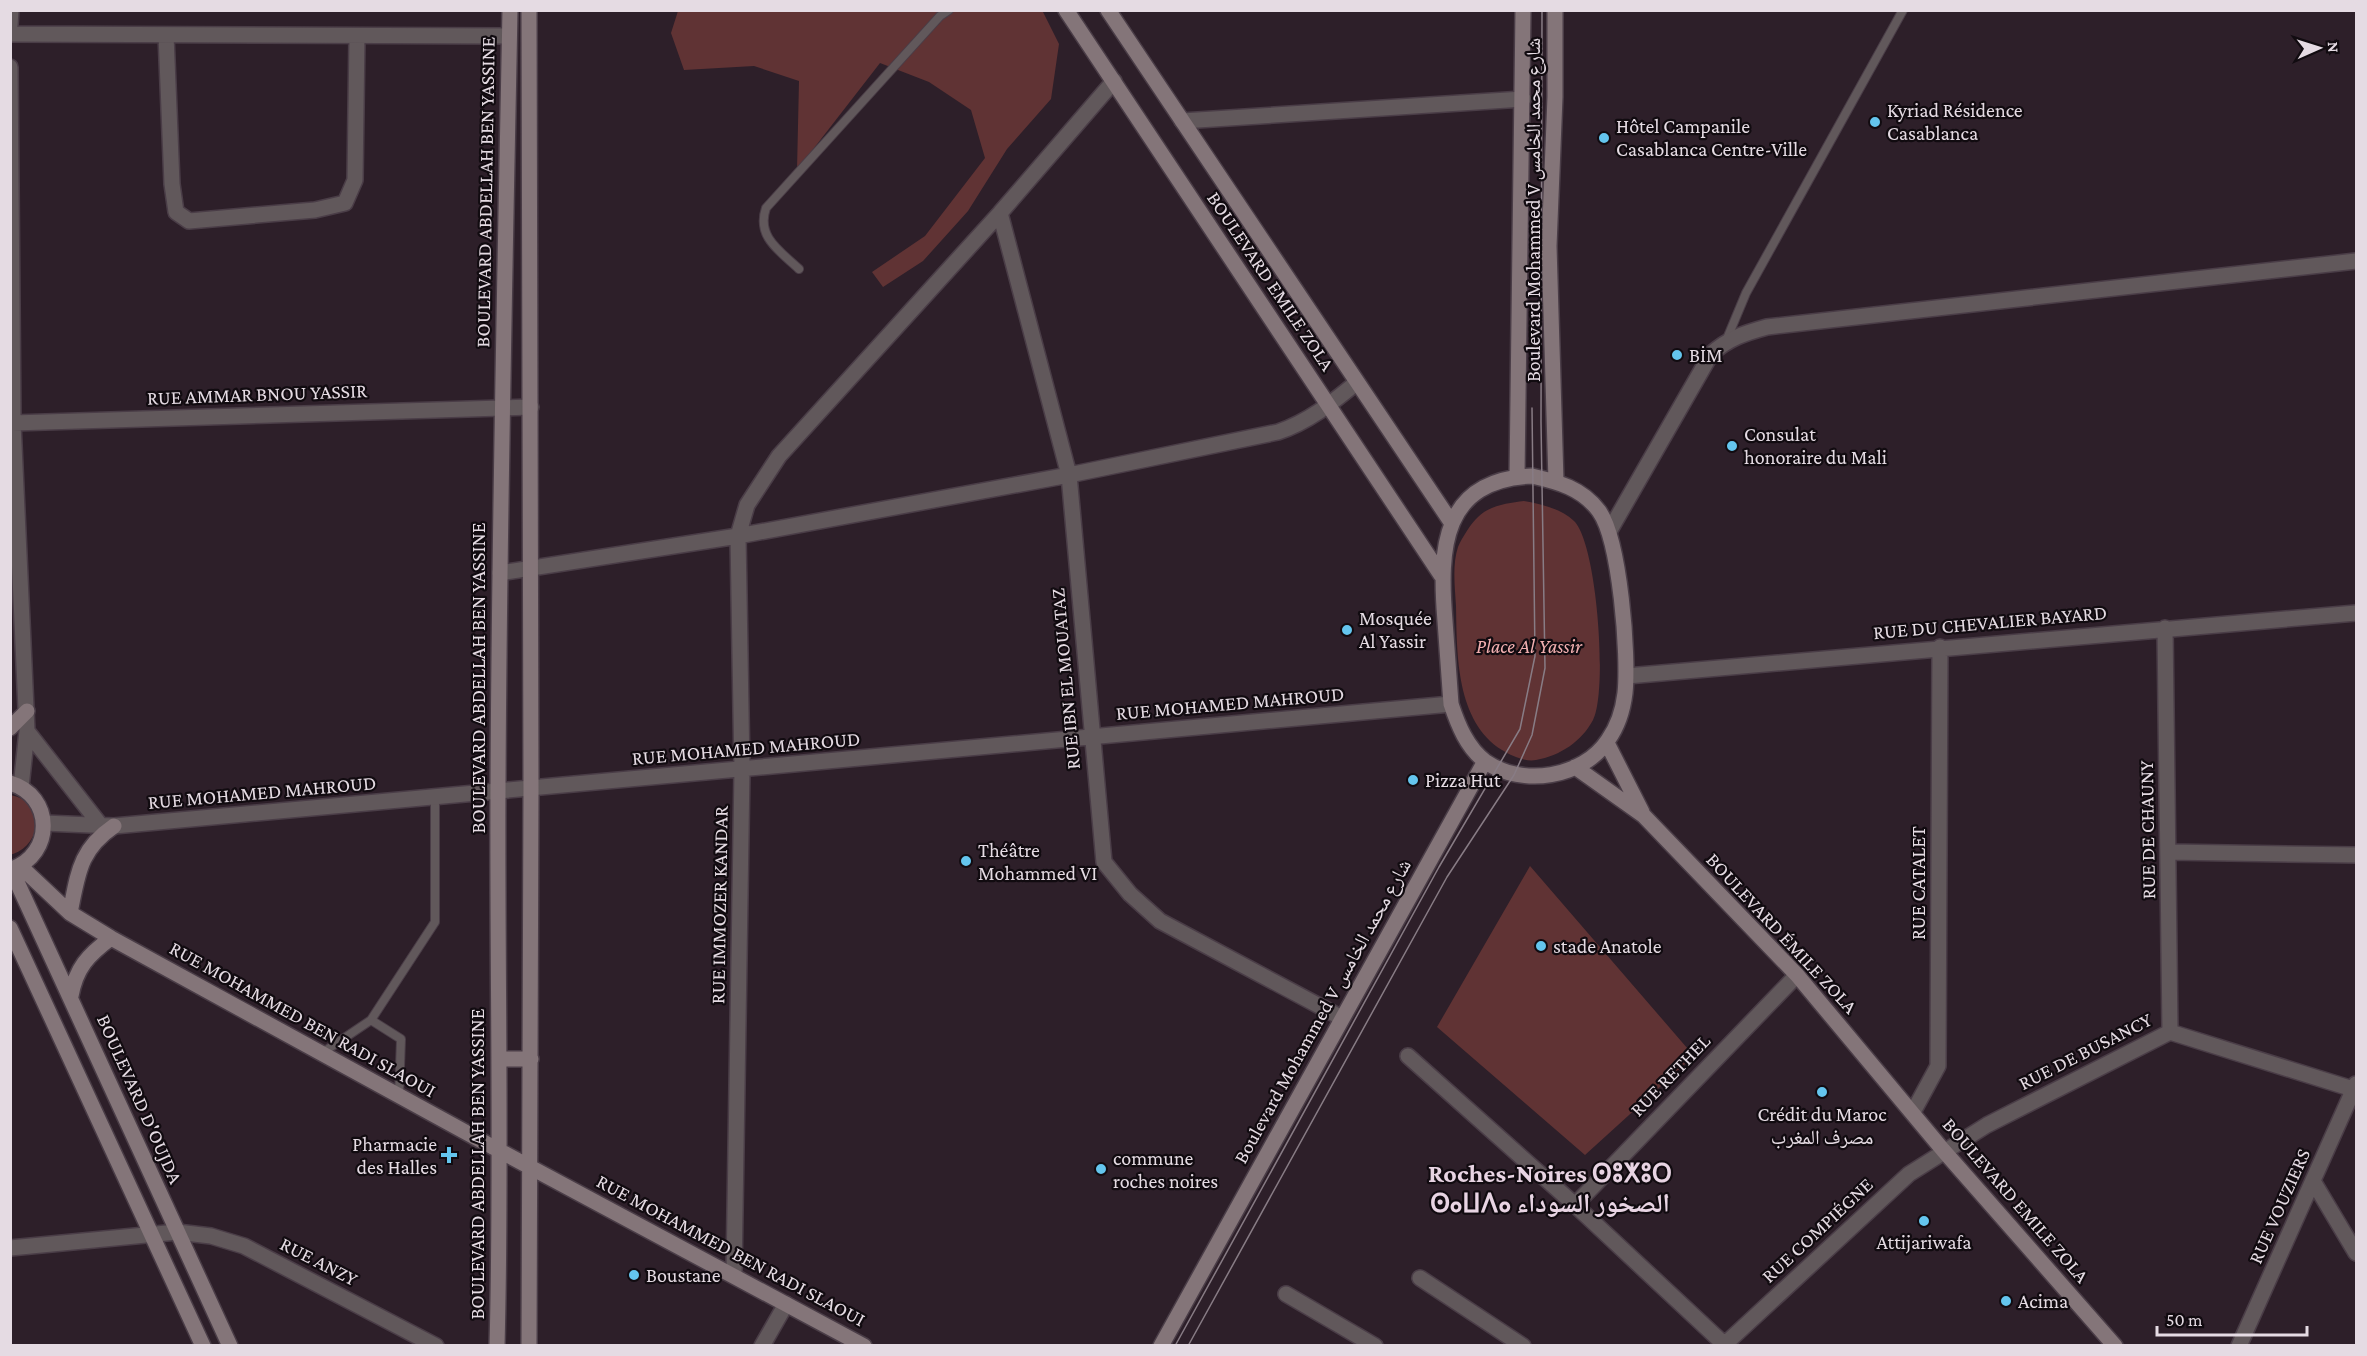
<svg xmlns="http://www.w3.org/2000/svg" width="2367" height="1356" viewBox="0 0 2367 1356" font-family="'Crimson Pro','Noto Naskh Arabic','Noto Sans Tifinagh',serif">
<rect width="100%" height="100%" fill="#2d1f29"/>
<path fill="#603334" d="M1042,10L1059,44L1051,99L1007,149L968,211L923,261L883,287L872,272L925,236L985,158L971,110L929,82L880,63L797,170L799,81L754,66L684,70L671,33L678,11Z
M1524,501C1541,504 1562,509 1574,521C1597,543 1608,691 1593,720C1582,741 1560,756 1536,760C1525,762 1512,756 1502,750C1456,721 1457,655 1456,606C1455,588 1452,565 1458,547C1462,538 1471,523 1478,517C1490,505 1509,503 1524,501Z
M10,795C45,801 43,843 13,854H11Z
M1530,866L1694,1056L1585,1155L1437,1027Z"/>
<g fill="none" stroke-linecap="round" stroke-linejoin="round">
<g stroke="#4a3d47" stroke-width="10">
<path id="lane" d="M799,269C780,251 756,237 766,208L940,16L949,10
M1726,341L1746,293L1903,10
M371,1020L435,922V799
M322,1053L371,1020L401,1039L399,1095"/>
</g>
<g stroke="#4a3d47" stroke-width="18">
<path id="street" d="M10,25L11,10
M10,34L509,36
M166,35L172,184L176,212L189,221L315,210L345,203L355,180L357,36
M10,67L13,423L27,731L21,787
M1182,121L1523,99
M1000,213L1069,475L1104,862L1130,894L1160,921L1342,1018
M13,423L531,407
M1610,530L1711,354C1729,338 1745,333 1767,327L2356,261
M500,573L738,536L1069,475L1278,432C1308,422 1332,403 1356,383
M2165,628L2170,1032
M1627,676L2356,613
M27,731L102,827
M44,823L114,826L1451,704
M2169,852L2356,855
M1408,1056L1575,1205L1726,1346
M1913,1112L1938,1066L1940,647
M2313,1181L2356,1253
M1575,1205L1797,975
M10,1248L177,1232L211,1236L244,1246L436,1346
M734,1274L742,770L738,536L747,505L779,456L1000,213L1114,81
M1420,1278L1523,1346
M1286,1294L1375,1346
M762,1346L786,1304
M1723,1346L1909,1174L1987,1125L2170,1032L2356,1090
M2239,1346L2356,1084"/>
</g>
<g stroke="#4a3d47" stroke-width="18">
<path id="secondary" d="M1066,10L1441,575
M1108,10L1451,522
M1555,10V97L1549,246L1556,481
M1517,476L1523,10
M1532,476C1558,482 1582,488 1599,511C1620,540 1629,656 1625,693C1623,710 1618,726 1608,740C1583,778 1522,787 1486,762C1467,748 1458,725 1451,704C1449,676 1447,648 1445,621C1439,548 1442,480 1532,476Z
M10,728L27,711
M1607,743L1642,812
M1575,767L1644,816L1797,975L1943,1150L2115,1346
M10,783C54,796 54,854 12,869
M20,866L70,913L111,938L500,1151L864,1346
M11,869L230,1346
M70,913C78,874 79,850 114,826
M10,928L203,1346
M71,996C76,968 88,955 111,938
M499,1059H531
M497,1346C502,1160 497,974 498,789C499,529 505,270 510,10
M529,1346L531,789L529,10
M1161,1346L1485,761"/>
</g>
<use href="#lane" stroke="#61585b" stroke-width="8"/>
<use href="#street" stroke="#61585b" stroke-width="15"/>
<use href="#secondary" stroke="#847579" stroke-width="15"/>
<path stroke="#887c85" stroke-width="1.5" d="M1175,1346L1439,867L1520,729L1535,656L1532,408
M1188,1346L1447,877L1514,775L1532,735L1545,668L1541,422L1542,10"/>
</g>
<g fill="#64c5ee" stroke="#110b10" stroke-width="2">
<circle cx="1875" cy="122" r="6"/>
<circle cx="1604" cy="138" r="6"/>
<circle cx="1677" cy="355" r="6"/>
<circle cx="1732" cy="446" r="6"/>
<circle cx="1347" cy="630" r="6"/>
<circle cx="1413" cy="780" r="6"/>
<circle cx="966" cy="861" r="6"/>
<circle cx="1541" cy="946" r="6"/>
<circle cx="1822" cy="1092" r="6"/>
<path d="M446 1146h6v6h6v6h-6v6h-6v-6h-6v-6h6z"/>
<circle cx="1101" cy="1169" r="6"/>
<circle cx="1924" cy="1221" r="6"/>
<circle cx="634" cy="1275" r="6"/>
<circle cx="2006" cy="1301" r="6"/>
</g>
<g text-anchor="middle" dominant-baseline="central" stroke-width="4.5" stroke-linejoin="round" paint-order="stroke">
<g font-size="20" fill="#e5dbe3" stroke="#110b10" text-anchor="start">
<text x="1887" y="110">Kyriad Résidence<tspan x="1887" dy="23">Casablanca</tspan></text>
<text x="1616" y="126">Hôtel Campanile<tspan x="1616" dy="23">Casablanca Centre-Ville</tspan></text>
<text x="1689" y="355">BİM</text>
<text x="1744" y="434">Consulat<tspan x="1744" dy="23">honoraire du Mali</tspan></text>
<text x="1359" y="618">Mosquée<tspan x="1359" dy="23">Al Yassir</tspan></text>
<text x="1425" y="780">Pizza Hut</text>
<text x="978" y="850">Théâtre<tspan x="978" dy="23">Mohammed VI</tspan></text>
<text x="1553" y="946">stade Anatole</text>
<text x="1822" y="1114" text-anchor="middle">Crédit du Maroc<tspan x="1822" dy="23">مصرف المغرب</tspan></text>
<text x="437" y="1144" text-anchor="end">Pharmacie<tspan x="437" dy="23">des Halles</tspan></text>
<text x="1113" y="1158">commune<tspan x="1113" dy="23">roches noires</tspan></text>
<text x="1924" y="1242" text-anchor="middle">Attijariwafa</text>
<text x="646" y="1275">Boustane</text>
<text x="2018" y="1301">Acima</text>
</g>
<g font-size="20" fill="#e5dbe3" stroke="#110b10">
<text transform="translate(485 192) rotate(-89)">BOULEVARD ABDELLAH BEN YASSINE</text>
<text transform="translate(1533 210) rotate(-90)">Boulevard Mohammed V شارع محمد الخامس</text>
<text transform="translate(1271 281) rotate(56)">BOULEVARD EMILE ZOLA</text>
<text transform="translate(257 394) rotate(-2)">RUE AMMAR BNOU YASSIR</text>
<text transform="translate(1990 622) rotate(-5)">RUE DU CHEVALIER BAYARD</text>
<text transform="translate(478 678) rotate(-90)">BOULEVARD ABDELLAH BEN YASSINE</text>
<text transform="translate(1065 679) rotate(-95)">RUE IBN EL MOUATAZ</text>
<text transform="translate(1230 703) rotate(-5)">RUE MOHAMED MAHROUD</text>
<text transform="translate(746 748) rotate(-5)">RUE MOHAMED MAHROUD</text>
<text transform="translate(262 792) rotate(-5)">RUE MOHAMED MAHROUD</text>
<text transform="translate(2147 830) rotate(-91)">RUE DE CHAUNY</text>
<text transform="translate(1918 883) rotate(-90)">RUE CATALET</text>
<text transform="translate(719 905) rotate(-89)">RUE IMMOZER KANDAR</text>
<text transform="translate(1782 933) rotate(47)">BOULEVARD ÉMILE ZOLA</text>
<text transform="translate(1322 1011) rotate(-61)">Boulevard Mohammed V شارع محمد الخامس</text>
<text transform="translate(303 1019) rotate(29)">RUE MOHAMMED BEN RADI SLAOUI</text>
<text transform="translate(2085 1051) rotate(-27)">RUE DE BUSANCY</text>
<text transform="translate(1670 1075) rotate(-46)">RUE RETHEL</text>
<text transform="translate(140 1099) rotate(66)">BOULEVARD D'OUJDA</text>
<text transform="translate(477 1164) rotate(-90)">BOULEVARD ABDELLAH BEN YASSINE</text>
<text transform="translate(2016 1200) rotate(49)">BOULEVARD EMILE ZOLA</text>
<text transform="translate(2279 1206) rotate(-66)">RUE VOUZIERS</text>
<text transform="translate(1817 1230) rotate(-43)">RUE COMPIÉGNE</text>
<text transform="translate(731 1250) rotate(28)">RUE MOHAMMED BEN RADI SLAOUI</text>
<text transform="translate(319 1261) rotate(27)">RUE ANZY</text>
</g>
<g font-size="20" font-style="italic" fill="#f3b0b1" stroke="#110b10">
<text x="1529" y="646">Place Al Yassir</text>
</g>
<g font-size="26" font-weight="bold" fill="#e8d4e3" stroke="#110b10">
<text x="1550" y="1173">Roches-Noires ⵙⵓⵅⵓⵔ<tspan x="1550" dy="30">ⵙⴰⵡⴷⴰ الصخور السوداء</tspan></text>
</g>
</g>
<rect width="2367" height="1356" fill="none" stroke="#e5dbe3" stroke-width="24"/>
<g transform="translate(2319 48) rotate(87)" stroke="#110b10" stroke-width="4.5" paint-order="stroke">
<path d="M0-4.5L10 22L0 15L-10 22Z" fill="#e5dbe3"/>
<text y="-9" font-size="16" font-weight="bold" text-anchor="middle" fill="#e5dbe3">N</text>
</g>
<path d="M2157 1326v9h150v-9" fill="none" stroke="#e5dbe3" stroke-width="3"/>
<text x="2166" y="1326" font-size="18" fill="#e5dbe3" stroke="#110b10" stroke-width="4.5" paint-order="stroke">50 m</text>
</svg>
